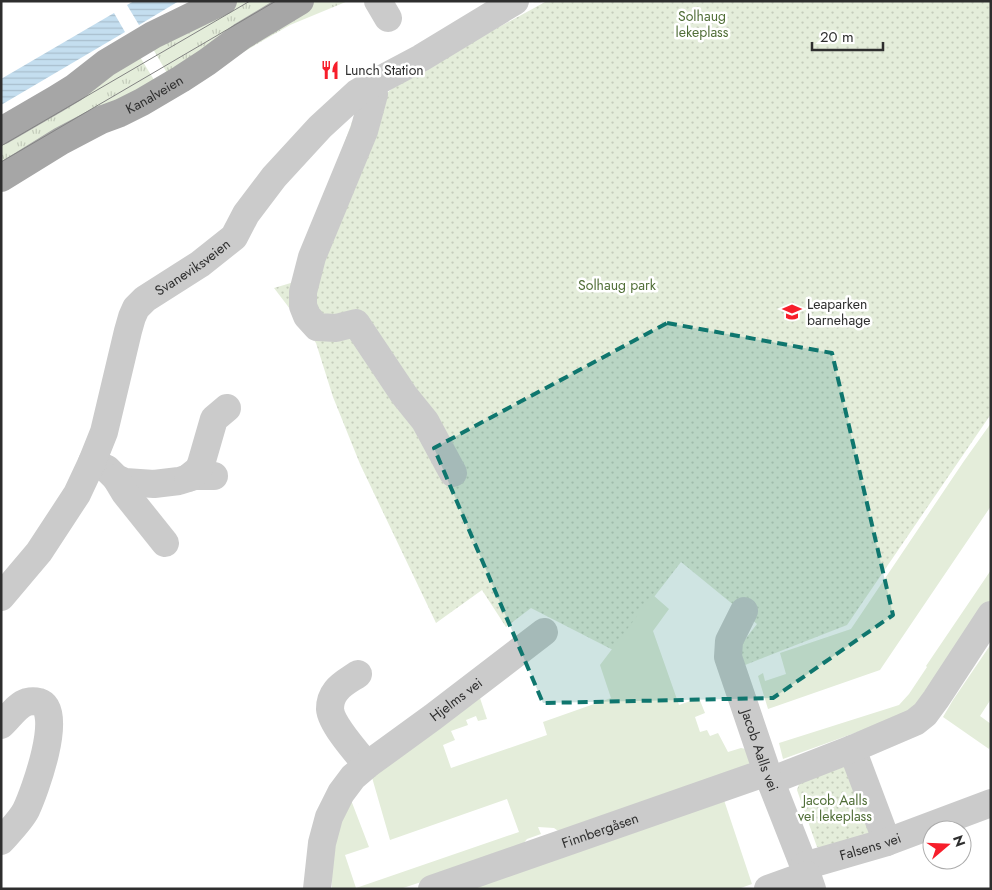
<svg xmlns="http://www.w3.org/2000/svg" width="992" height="890" viewBox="0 0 992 890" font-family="Jost,sans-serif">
<defs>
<pattern id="grass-tufts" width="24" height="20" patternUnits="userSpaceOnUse" patternTransform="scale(1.25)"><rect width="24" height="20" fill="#e4edda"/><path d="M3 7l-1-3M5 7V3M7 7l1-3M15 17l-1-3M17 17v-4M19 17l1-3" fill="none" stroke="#c4ccbb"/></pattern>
<pattern id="park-dots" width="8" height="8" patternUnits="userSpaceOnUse" patternTransform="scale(1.25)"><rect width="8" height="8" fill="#e4edda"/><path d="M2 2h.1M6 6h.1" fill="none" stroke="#c4ccbb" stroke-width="1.8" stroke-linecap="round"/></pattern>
<pattern id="water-rules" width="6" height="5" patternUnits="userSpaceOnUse" patternTransform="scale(1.25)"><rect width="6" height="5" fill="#c4deef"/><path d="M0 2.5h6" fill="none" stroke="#a9bfcd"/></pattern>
</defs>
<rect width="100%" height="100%" fill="#fff"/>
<path fill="url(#grass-tufts)" d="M238,1H289L167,73L149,42Z
M316,1H348L290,25L226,62L250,39Z
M140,57L159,88L1,170V138Z"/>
<path fill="url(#park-dots)" d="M547,1H991V414L847,625L740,667L736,651L757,624L681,562L613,650L531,608L506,627L482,590L436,623L360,464L333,397L316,343L274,288L294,282L352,122L405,78Z
M846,766L870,835L824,850L817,847L797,790L800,781Z"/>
<path fill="#e4edda" d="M991,423V506L880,670L768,709L758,676L763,673L765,681L786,674L780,653L851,629L964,461Z
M991,570V603L910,713L783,759L779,743L899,705L909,694L927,667L926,666Z
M653,595L669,609L653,631L679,705L699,698L705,713L695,717L700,732L707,730L710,736L718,733L728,752L741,748L746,749L751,762L734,774L564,835L554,828L538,827L541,834L527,839L518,850L400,889H332L331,867L334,836L351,800L369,847L345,855L356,888L519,832L507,799L390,840L371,774L478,692L487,719L478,721L476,716L466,720L468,725L451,731L455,740L443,745L451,768L547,735L543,722L611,698L600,665Z
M991,644V699L980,716L991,724V744L989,749L943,717L953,700Z
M723,797L752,884L738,889H458Z"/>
<path fill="url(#water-rules)" d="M134,1H179L139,25L127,5Z
M114,13L125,32L1,105V79Z"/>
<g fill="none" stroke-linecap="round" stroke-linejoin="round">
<g stroke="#cbcbcb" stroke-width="28">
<path d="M378,1L388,18"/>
<path d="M372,84L374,94L364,131L312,257L303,292V306L307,316L317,327L336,328L356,323L404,395L425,421L453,473"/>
<path d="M92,462L107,469L116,478L125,482L154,484L179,481L195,476H214"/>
<path d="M116,478L125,493L165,543"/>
<path d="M188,478L198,470L201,464L214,419L227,408"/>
<path id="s1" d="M1,597L39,552L77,494L92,462L104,432L128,331L132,317L136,308L145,299L200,264L234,237L246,214L274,177L320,127L357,93L372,84L421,58L515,1"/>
<path id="s2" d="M744,611L729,641L728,657L767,772L804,866L812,889"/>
<path d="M358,674C351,679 341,684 336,691C332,696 330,703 330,709C331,724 357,753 367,765"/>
<path d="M1,725C9,718 17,705 27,702C31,701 35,701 39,702C65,710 34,793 26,810C21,820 9,832 1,841"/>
<path d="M852,749L887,842"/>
<path d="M770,781L852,749L915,722L925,714L936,699L991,615"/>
<path id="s3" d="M804,866L887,842L991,803"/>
<path id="s4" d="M317,889L322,843L329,817L341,793L353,777L367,765L433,717L544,632"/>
<path id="s5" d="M432,889L767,772"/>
<path d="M768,889L807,875"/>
</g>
<g stroke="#a6a6a6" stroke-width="28">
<path d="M1,131L56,99L74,88L106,63L153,35L223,1"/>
<path id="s6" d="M1,178L61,141L101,120L120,113L142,102L181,79L207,62L242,36L300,1"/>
</g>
<path stroke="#838383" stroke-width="1" d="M1,146L250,1
M1,162L276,1"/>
</g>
<path fill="#0f766e" fill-opacity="0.2" stroke="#0f766e" stroke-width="4" stroke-dasharray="10 6" stroke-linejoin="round" d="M667,323L832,353L893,615L773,698L543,703L434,448Z"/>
<defs>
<g id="restaurant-bare" transform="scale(1.5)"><path d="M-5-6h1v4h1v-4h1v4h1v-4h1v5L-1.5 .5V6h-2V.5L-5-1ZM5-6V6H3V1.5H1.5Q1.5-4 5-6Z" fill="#f71e2b" stroke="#fff" stroke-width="2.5" paint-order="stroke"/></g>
<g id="school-bare" transform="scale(1.5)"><path d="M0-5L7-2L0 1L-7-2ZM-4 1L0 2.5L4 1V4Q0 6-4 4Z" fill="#f71e2b" stroke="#fff" stroke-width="2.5" paint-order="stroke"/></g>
</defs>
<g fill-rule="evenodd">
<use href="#restaurant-bare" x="330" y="70"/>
<use href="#school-bare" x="792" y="312"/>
</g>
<g text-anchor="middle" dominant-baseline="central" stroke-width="5" stroke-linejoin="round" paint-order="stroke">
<g font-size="14" fill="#506e37" stroke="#fff">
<text x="702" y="16">Solhaug<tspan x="702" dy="16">lekeplass</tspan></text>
<text x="617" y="285">Solhaug park</text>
<text x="835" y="800">Jacob Aalls<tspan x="835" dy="16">vei lekeplass</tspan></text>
</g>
<g font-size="14" fill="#2e2e2e" stroke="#fff" text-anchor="start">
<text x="345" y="70">Lunch Station</text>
<text x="807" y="304">Leaparken<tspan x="807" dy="16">barnehage</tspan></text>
</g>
<g font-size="14" fill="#2e2e2e" stroke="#fff">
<text stroke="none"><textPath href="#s6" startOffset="175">Kanalveien</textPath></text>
<text stroke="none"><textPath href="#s1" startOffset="394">Svaneviksveien</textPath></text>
<text stroke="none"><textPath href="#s4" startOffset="249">Hjelms vei</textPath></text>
<text stroke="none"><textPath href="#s2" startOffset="148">Jacob Aalls vei</textPath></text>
<text stroke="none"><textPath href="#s5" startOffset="178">Finnbergåsen</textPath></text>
<text stroke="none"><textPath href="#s3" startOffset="69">Falsens vei</textPath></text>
</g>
</g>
<rect width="992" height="890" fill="none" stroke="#2e2e2e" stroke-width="5"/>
<g transform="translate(947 845) rotate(71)"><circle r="24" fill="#ffffff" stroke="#ababab"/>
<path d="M0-4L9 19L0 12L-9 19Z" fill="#f71e2b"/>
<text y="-8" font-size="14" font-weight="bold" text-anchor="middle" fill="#2e2e2e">N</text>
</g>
<path d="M812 42v8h71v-8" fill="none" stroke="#2e2e2e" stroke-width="2.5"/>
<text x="820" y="42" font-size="15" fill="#2e2e2e" stroke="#ffffff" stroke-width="4" paint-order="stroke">20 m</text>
</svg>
